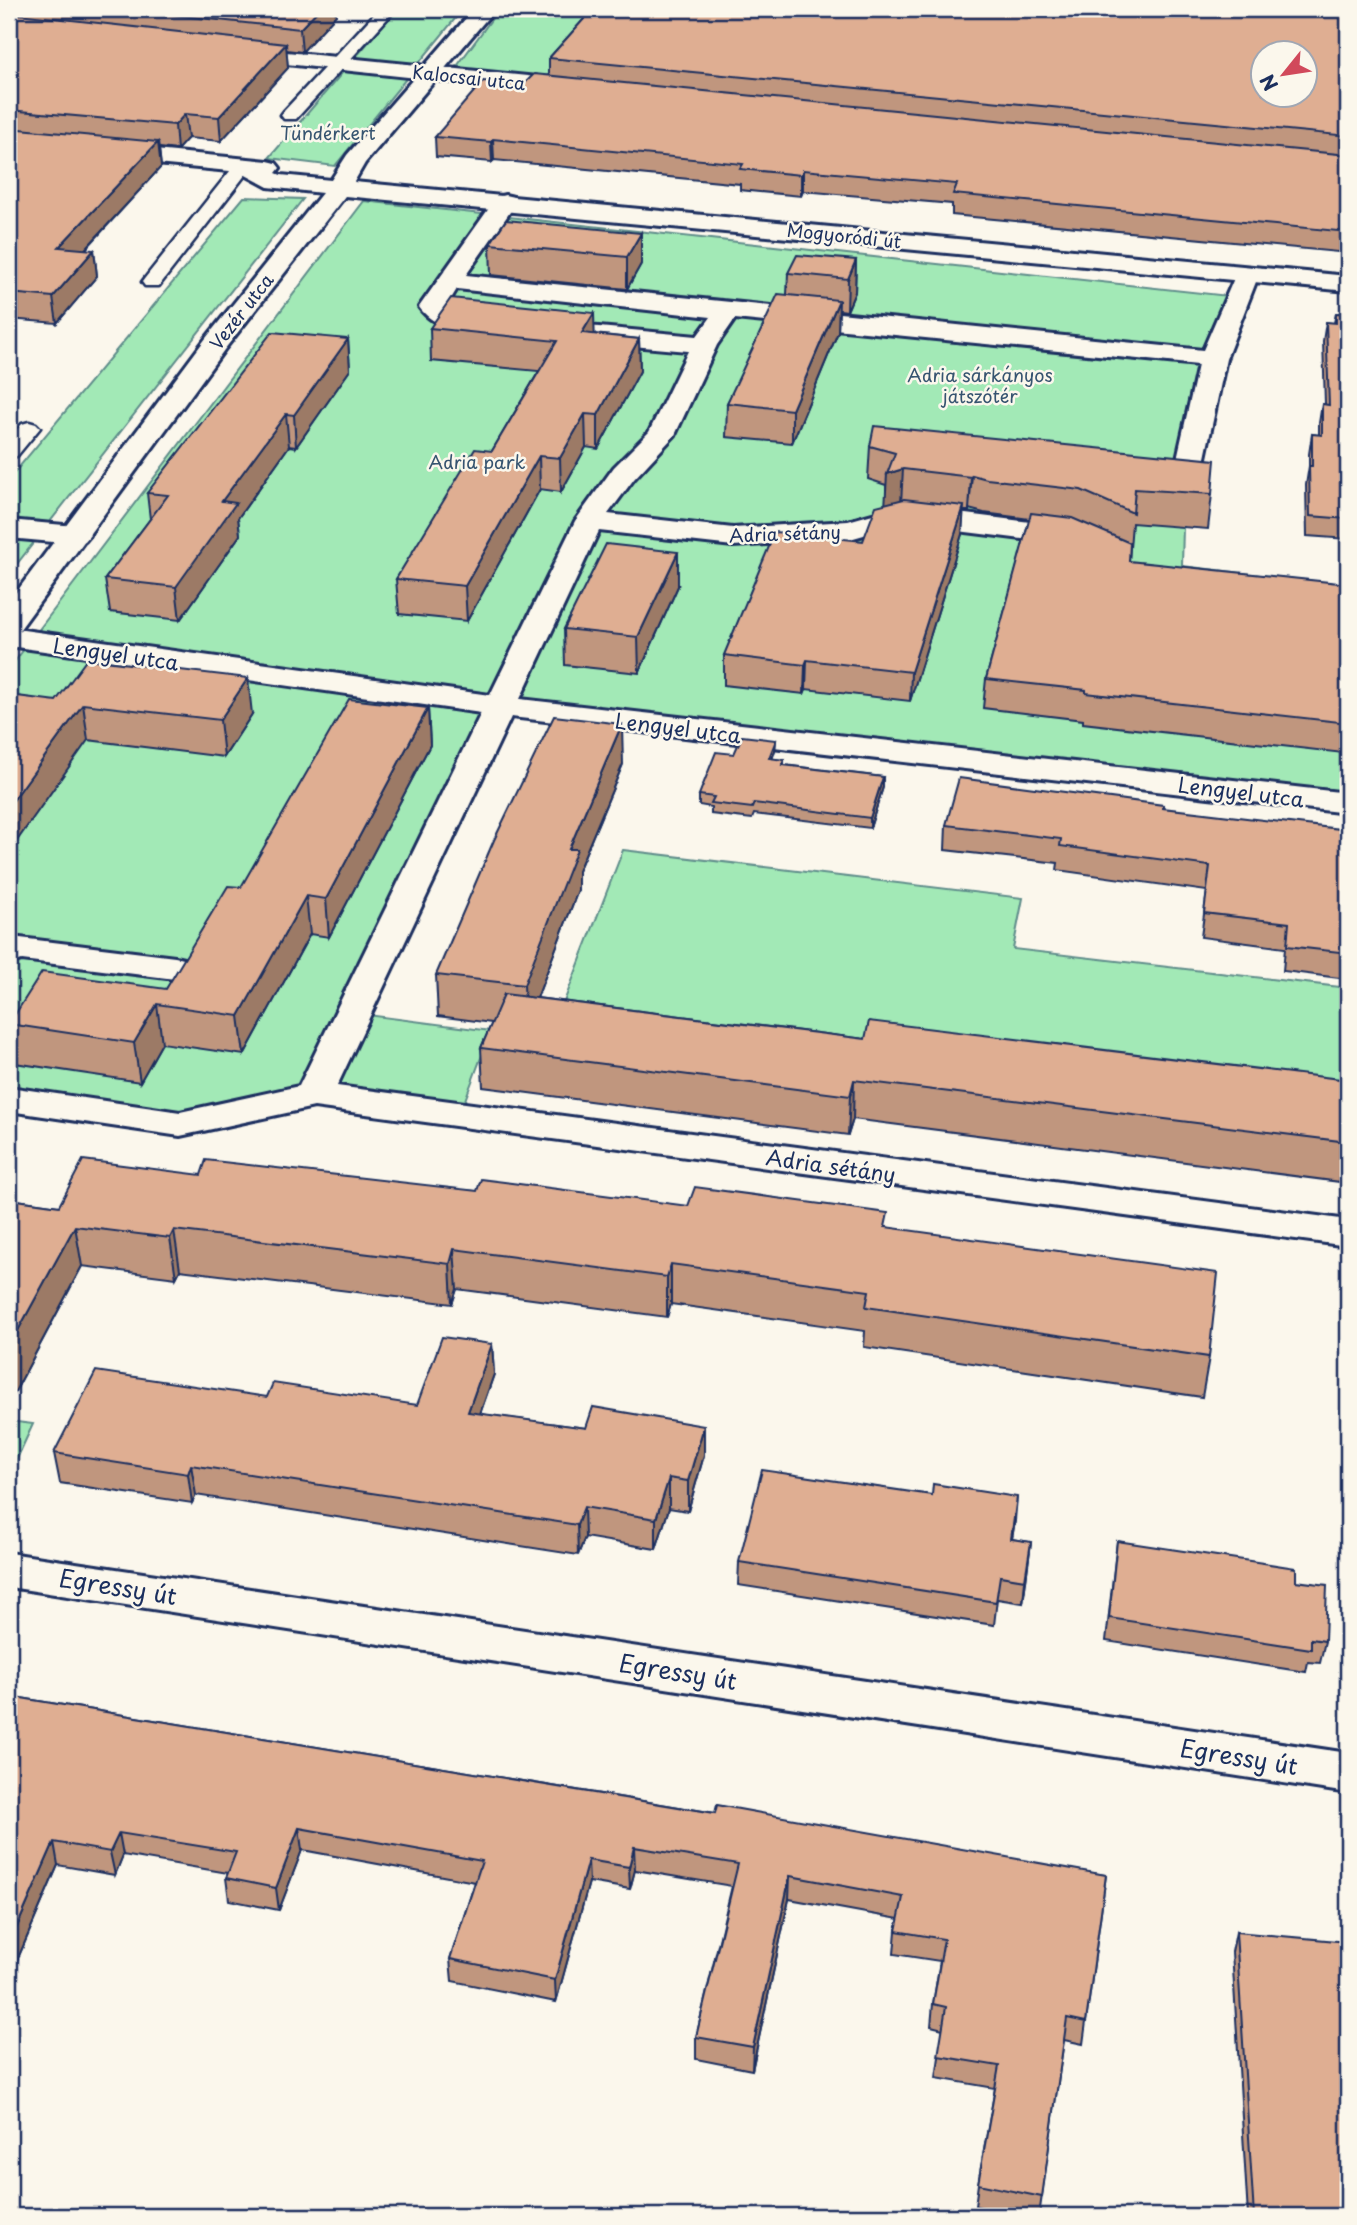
<svg xmlns="http://www.w3.org/2000/svg" width="1357" height="2225" viewBox="0 0 1357 2225" font-family="'Playpen Sans',sans-serif">
<rect width="100%" height="100%" fill="#fbf7ec"/>
<filter id="ink" filterUnits="userSpaceOnUse"><feTurbulence type="fractalNoise" baseFrequency=".0143" numOctaves="2"/><feDisplacementMap in="SourceGraphic" scale="14" xChannelSelector="R" yChannelSelector="G"/><feConvolveMatrix kernelMatrix="1 2 1 2 8 2 1 2 1" color-interpolation-filters="sRGB"/></filter>
<g filter="url(#ink)">
<path fill="#a2e9b6" stroke="#5e8c8a" stroke-width="2" d="M397,9H463L335,166L269,158Z
M499,9H628L573,82L455,69Z
M244,197L303,199L9,574V479Z
M364,201L1238,297L1184,487L1182,566L1348,585V803L500,706L352,1013L491,1031L459,1116L314,1095L180,1124L9,1099V669Z
M623,850L1023,898L1013,949L1348,988V1096L557,1020Z
M9,1421L33,1424L9,1476Z"/>
<g fill="none" stroke-linecap="round" stroke-linejoin="round">
<g stroke="#1b2f5e" stroke-width="5">
<path id="service" d="M379,9H396L296,119H284L281,115L284,111Z
M244,160L253,165L159,286H145L142,282L145,278L238,161Z
M29,422L36,424L40,428L17,456L9,457V438L22,424Z"/>
</g>
<g stroke="#1b2f5e" stroke-width="6">
<path id="minor" d="M237,47L577,81L585,83L588,88L585,93L577,95L229,58L226,53L229,48Z
M505,195L513,197L517,202L466,275L1203,350L1238,269L1247,267L1256,269L1259,274L1226,359L1202,472L1198,478L1188,480L1178,478L1174,472L1198,365L735,319L717,345L675,435L634,479L608,514L733,528L848,521L901,506L1079,528L1089,531L1094,537L1089,543L1079,546L902,524L850,539L733,546L599,531L520,699L1348,793V813L511,717L337,1086L1348,1220V1246L314,1107L180,1136L9,1111V1087L180,1112L299,1086L481,713L9,646V628L490,695L575,521L614,467L649,432L688,351L588,342L579,340L575,334L579,328L588,326L697,336L711,317L457,289L446,307L458,314L498,320L502,325L498,330C472,337 435,330 419,307L497,197Z
M9,520L75,526L85,529L90,535L85,541L75,544L9,538Z
M12,937L175,957L188,960L193,968L188,976L175,979L22,960L9,964V938Z"/>
</g>
<g stroke="#1b2f5e" stroke-width="6">
<path id="tertiary" d="M474,9H495L365,163L354,182L1348,276V291L345,196L224,350L20,629L9,632V602L206,338L322,193L268,187L240,172L9,150V136L268,161L276,163L280,168L276,173L281,175L331,180L347,155Z
M9,1553L1348,1753V1793L9,1587Z"/>
</g>
<use href="#service" fill="#fbf7ec" fill-rule="evenodd"/>
<use href="#minor" fill="#fbf7ec" fill-rule="evenodd"/>
<use href="#tertiary" fill="#fbf7ec" fill-rule="evenodd"/>
</g>
<path fill="#c0967e" stroke="#1b2f5e" stroke-width="2" d="M9,9H335L336,15L302,52L286,50L288,68L221,141L188,138L177,150L159,148L161,167L85,250H94L97,276L57,323L9,319Z
M593,9H1348V253L952,215V204L803,191L801,196L740,190V184L494,160L492,162L436,157L435,137L523,85L549,75V58Z
M641,233V264L627,289L491,275L490,244Z
M856,260L855,292L847,311L839,310L838,332L792,443L726,437L727,403L787,295L788,273Z
M1336,313L1348,314V539L1307,536L1306,485L1309,466V454L1312,434L1319,435V423L1322,404H1325L1323,341L1326,322L1334,323Z
M430,328L594,334L639,339L640,371L598,449L586,447L561,492L540,489L467,621L399,614L396,579L492,451L539,371L431,361Z
M348,339L350,370L296,447L289,446L238,518L240,535L180,620L110,612L105,579L150,519L147,493Z
M870,446L1212,494L1208,529L1132,523L1129,561L1348,723L1343,753L1083,723V720L983,708L986,679L1030,519L984,513L969,509V511H963L962,534L910,701L806,689L804,694L724,685V655L863,541L886,504V485L868,479Z
M678,586L639,673L565,665L564,629Z
M56,701L252,714L224,757L88,740Z
M428,708L430,745L329,937L310,934L244,1055L162,1043L140,1082L15,1063L9,1023L166,989L241,887Z
M776,740L775,750L772,759L784,760V765L883,777V787L870,828L754,814L752,819L711,814V807L699,805V795L734,754Z
M623,764L578,871V890L537,998L865,1039L1348,1080V1183L853,1119L848,1135L483,1087L481,1048L492,1023L438,1016L436,975Z
M1163,808L1345,906L1348,907V979L1283,971L1285,948L1201,937L1207,891L1057,870L1058,863L945,850L946,825Z
M201,1175L477,1191L688,1206L887,1227L1209,1357L1202,1397L864,1347L865,1331L671,1304L667,1317L457,1289L452,1304L180,1270L176,1278L82,1266L9,1403V1199L59,1206Z
M492,1344L494,1374L480,1414L586,1428L704,1426V1455L688,1511L669,1508L656,1549L585,1537L578,1555L196,1495L192,1503L60,1483L54,1453L267,1397L417,1405Z
M1015,1520L1012,1539L1031,1542L1023,1603L997,1599L994,1625L738,1585L739,1562Z
M1117,1541L1296,1581L1325,1641L1320,1663L1308,1662L1306,1672L1106,1641Z
M9,1696L715,1813L1106,1875L1083,2044L1064,2040L1039,2216H1025L975,2206L978,2184L995,2088L936,2078L943,2029L931,2026L933,2004L940,1961L894,1954L896,1931L899,1919L789,1899L752,2070L696,2059V2037L732,1886L635,1870L630,1889L589,1882L556,2002L452,1981L450,1959L475,1882L302,1850L279,1910L229,1900L226,1878L228,1873L123,1855L115,1875L58,1865L12,1972L9,1971Z
M1236,1932L1348,2216H1248L1232,1952Z"/>
<path fill="#9c7a66" stroke="#1b2f5e" stroke-width="2" d="M319,9H335L336,15L302,52L300,29Z
M286,44L288,68L221,141L219,117Z
M185,114L188,138L177,150L175,125Z
M493,139L494,160L492,162L491,142Z
M158,142L161,167L63,273L59,247Z
M803,170V191L801,196V175Z
M641,233V264L627,289V257Z
M94,250L97,276L57,323L53,297Z
M856,260L855,292L847,311L848,279Z
M839,300L838,332L792,443V410Z
M594,313L595,345L582,333Z
M348,339L350,370L296,447L294,415Z
M639,339L640,371L598,449V415Z
M286,414L289,446L238,518L240,535L180,620L176,587L222,501Z
M585,414L586,447L561,492L560,458Z
M539,456L540,489L467,621L465,586Z
M903,469L901,503L885,508L887,474Z
M972,475L969,509V511L971,477Z
M964,506L962,534L910,701L911,672Z
M678,552V586L639,673L638,637Z
M807,660L806,689L804,694L805,665Z
M248,678L252,714L224,757L220,720Z
M83,704L88,740L9,852V806Z
M428,708L430,745L329,937L326,899Z
M622,724L623,764L578,871V890L526,1027L524,985L569,849Z
M776,740L775,750L769,769V758Z
M883,777V787L870,828V818Z
M306,896L310,934L244,1055L239,1016Z
M157,1004L162,1043L140,1082L134,1043Z
M854,1080L853,1119L848,1135L850,1096Z
M75,1226L82,1266L9,1403V1347Z
M174,1230L180,1270L176,1278L170,1238Z
M454,1249L457,1289L452,1304L450,1264Z
M671,1264V1304L667,1317V1277Z
M492,1344L494,1374L470,1442L468,1412Z
M704,1426V1455L688,1511V1481Z
M191,1465L196,1495L192,1503L188,1474Z
M669,1478V1508L656,1549V1519Z
M1017,1497L1015,1520L1008,1562L1011,1539Z
M584,1507L585,1537L578,1555L577,1525Z
M1031,1542L1028,1565L1023,1603L1025,1580Z
M299,1828L302,1850L279,1910L276,1888Z
M119,1833L123,1855L115,1875L110,1852Z
M54,1842L58,1865L12,1972L9,1958V1945Z
M634,1847L635,1870L630,1889L629,1867Z
M588,1860L589,1882L556,2002L555,1980Z
M790,1876L789,1899L752,2070L753,2047Z"/>
<path fill="#dfae92" stroke="#1b2f5e" stroke-width="2" fill-rule="evenodd" d="M117,9H319L300,29Z
M593,9H1333L1348,10V136L549,58ZM1263,52H1305V94H1263Z
M9,13L286,44L219,117L185,114L175,125L9,110Z
M534,74L1348,155V232L953,194L957,184L803,170L801,175L740,169L743,164L493,139L491,142L435,137L483,81L523,85Z
M9,128L158,142L59,247L94,250L53,297L9,293Z
M506,220L641,233L627,257L490,244Z
M797,255L856,260L848,279L788,273Z
M778,294L839,300L792,410L727,403Z
M451,298L594,313L582,333L639,339L598,415L585,414L560,458L539,456L465,586L396,579L475,449L492,451L557,341L430,328Z
M1336,313L1348,314V519L1310,516L1309,466H1312V434L1322,435V404L1329,405L1326,322L1336,323Z
M272,332L348,339L294,415L286,414L222,501L236,503L176,587L105,579L168,495L147,493Z
M874,426L1215,460L1212,494L1135,489L1133,513L1081,490L987,479L972,475L971,477L903,469L887,474L895,453L870,446Z
M904,499L964,506L911,672L807,660L805,665L724,655L775,532L863,541L876,506Z
M1031,513L1072,518L1130,543L1129,561L1348,584V723L1086,693V690L986,679Z
M606,544L678,552L638,637L564,629Z
M87,659L248,678L220,720L83,704L9,806V695L56,701Z
M349,699L428,708L326,899L306,896L239,1016L157,1004L134,1043L9,1024L42,972L166,989L228,886L241,887Z
M554,716L622,724L569,849H577L524,985L436,975L494,840Z
M742,736L776,740L769,758L784,760L782,765L883,777L870,818L754,803L752,808L711,803L714,797L699,795L716,752L734,754Z
M959,778L1163,805V808L1348,830V861L1345,906L1348,907V953L1287,946L1289,923L1204,913L1210,866L1060,846L1061,839L946,825Z
M504,994L865,1039L869,1021L1348,1080V1142L854,1080L850,1096L481,1048Z
M83,1160L201,1175L206,1160L477,1191L481,1179L688,1206L695,1187L888,1213L885,1227L1218,1273L1209,1357L866,1307L869,1291L671,1264L667,1277L454,1249L450,1264L174,1230L170,1238L75,1226L9,1347V1199L59,1206Z
M442,1337L492,1344L468,1412L586,1428L593,1407L704,1426L688,1481L669,1478L656,1519L584,1507L577,1525L191,1465L188,1474L54,1453L96,1371L267,1397L273,1383L417,1405Z
M762,1470L932,1495L933,1484L1017,1497L1011,1539L1031,1542L1025,1580L1000,1576L996,1602L739,1562Z
M1117,1541L1296,1568V1581L1327,1585L1325,1641L1311,1639V1649L1109,1618Z
M9,1696L715,1813L717,1805L1106,1875L1086,2022L1067,2018L1042,2197L978,2184L999,2066L938,2056L946,2007L933,2004L944,1939L896,1931L903,1897L790,1876L753,2047L696,2037L738,1864L634,1847L629,1867L588,1860L555,1980L450,1959L482,1861L299,1828L276,1888L226,1878L236,1852L119,1833L110,1852L54,1842L9,1945V1800L11,1795H9Z
M1236,1932L1348,1942V2216H1254Z"/>
</g>
<g text-anchor="middle" dominant-baseline="central" stroke-width="5" stroke-linejoin="round" paint-order="stroke">
<g font-size="18" fill="#1b2f5e" stroke="#fbf7ec">
<text transform="translate(469 77) rotate(6)">Kalocsai utca</text>
<text transform="translate(844 235) rotate(6)">Mogyoródi út</text>
<text transform="translate(241 311) rotate(-52)">Vezér utca</text>
<text transform="translate(785 533) rotate(-2)">Adria sétány</text>
</g>
<g font-size="18" fill="#365470" stroke="#fbf7ec">
<text x="328" y="132">Tündérkert</text>
<text x="980" y="374">Adria sárkányos<tspan x="980" dy="21">játszótér</tspan></text>
<text x="477" y="461">Adria park</text>
</g>
<g font-size="21" fill="#1b2f5e" stroke="#fbf7ec">
<text transform="translate(116 653) rotate(8)">Lengyel utca</text>
<text transform="translate(678 727) rotate(7)">Lengyel utca</text>
<text transform="translate(1241 791) rotate(7)">Lengyel utca</text>
<text transform="translate(831 1165) rotate(8)">Adria sétány</text>
</g>
<g font-size="24" fill="#1b2f5e" stroke="#fbf7ec">
<text transform="translate(118 1586) rotate(9)">Egressy út</text>
<text transform="translate(678 1671) rotate(9)">Egressy út</text>
<text transform="translate(1239 1756) rotate(9)">Egressy út</text>
</g>
</g>
<rect width="1357" height="2225" fill="none" stroke="#fbf7ec" stroke-width="35"/>
<rect x="18" y="18" width="1322" height="2190" fill="none" stroke="#1b2f5e" stroke-width="2.5" filter="url(#ink)"/>
<g transform="translate(1284 74) rotate(240)"><circle r="33" fill="#fbf7ec" stroke="#a1a7b3" stroke-width="2"/>
<path d="M0-5L12 26L0 18L-12 26Z" fill="#d1495b"/>
<text y="-10" font-size="19" font-weight="bold" text-anchor="middle" fill="#1b2f5e">N</text>
</g>
</svg>
